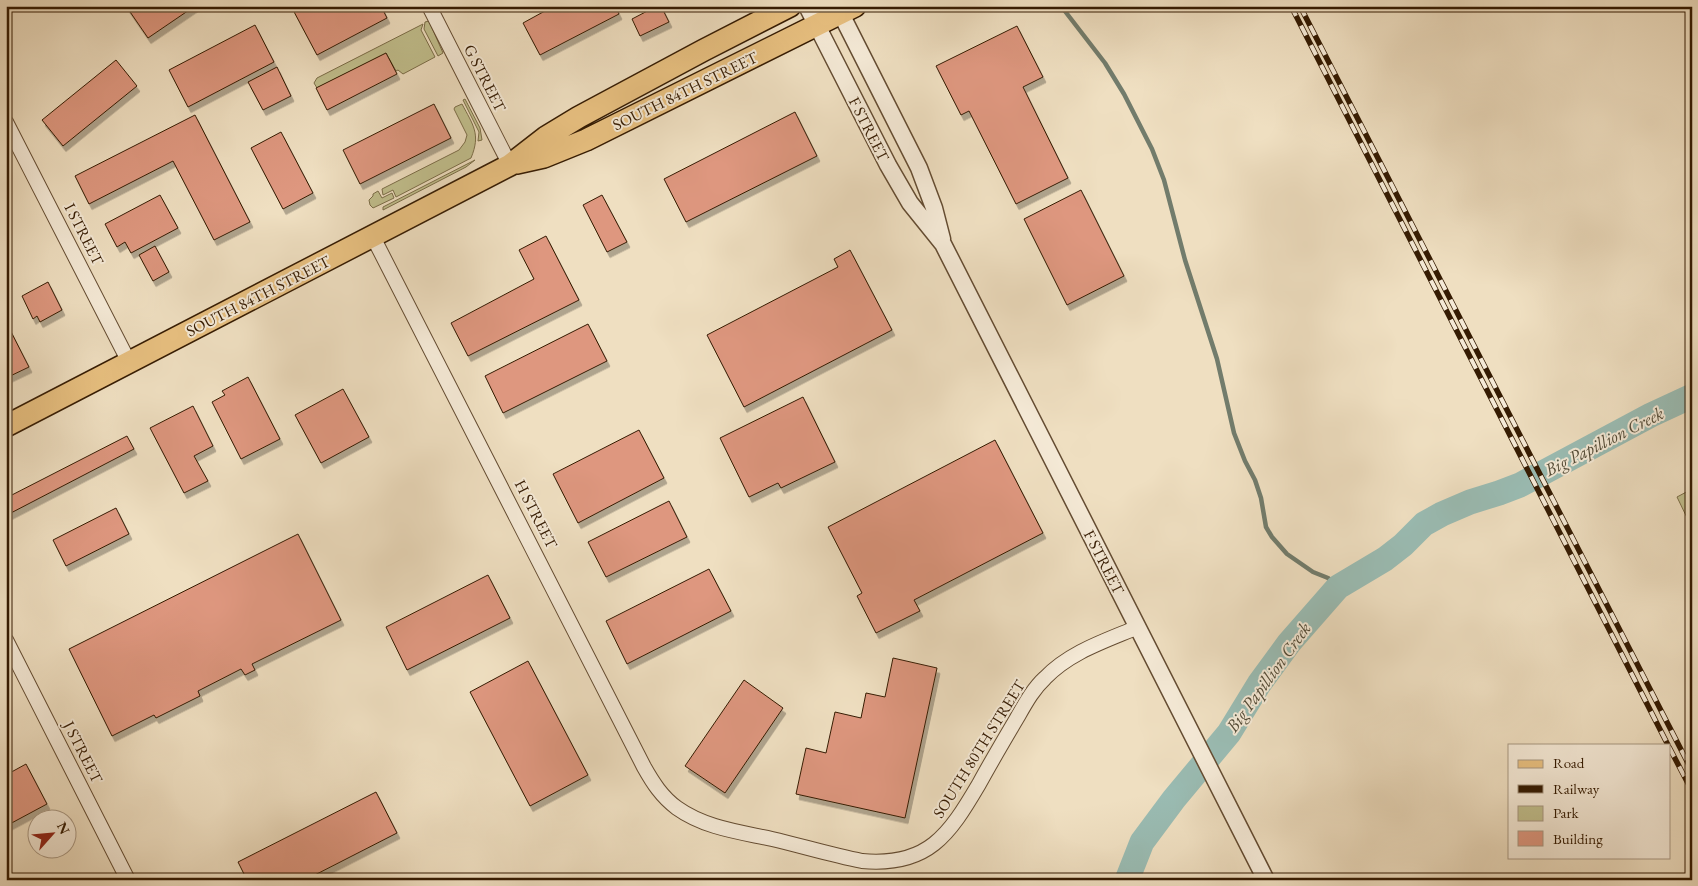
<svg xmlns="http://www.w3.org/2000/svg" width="1698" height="886" viewBox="0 0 1698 886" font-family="'EB Garamond',serif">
<defs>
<filter id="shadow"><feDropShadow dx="3" dy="5.5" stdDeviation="0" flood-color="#0004"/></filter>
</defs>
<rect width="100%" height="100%" fill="#efdfc1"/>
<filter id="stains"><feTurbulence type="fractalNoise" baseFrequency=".004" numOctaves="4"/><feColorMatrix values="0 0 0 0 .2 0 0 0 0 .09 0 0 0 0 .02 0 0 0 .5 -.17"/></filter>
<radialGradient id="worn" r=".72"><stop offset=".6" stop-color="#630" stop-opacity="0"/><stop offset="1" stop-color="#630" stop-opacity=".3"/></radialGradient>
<path fill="#c1bf8d" stroke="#7b6d48" d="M429,21L443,53L438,56L424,29L425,22Z
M423,24L421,30L435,57L403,74L398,70L396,71L386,53L317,88L314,83L317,78Z
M465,99L480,128L482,140L478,141L479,132L463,100Z
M462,104C473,125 481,134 471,158L396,197L393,190L383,195L382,189L459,150L465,142L467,135L454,109L455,107Z
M475,160L466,167L383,210V207Z
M378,191L382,198L392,193L394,198L373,208L370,205L369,200L373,196V194Z
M1692,489V528L1677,497Z"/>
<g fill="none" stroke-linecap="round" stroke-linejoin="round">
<path stroke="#727c6c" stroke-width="4.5" d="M1061,6L1105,63L1124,94L1152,149L1164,180L1185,260L1217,359L1234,433L1245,461L1255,480L1261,498L1266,527L1272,537L1287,554L1313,572L1328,578L1338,587"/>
<path stroke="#9abcb3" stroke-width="25" d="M1127,880L1142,842L1174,799L1229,733L1259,684L1289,643L1338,587L1385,559L1403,545L1424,524L1442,514L1470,502L1499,493L1520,485L1651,415L1692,396"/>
</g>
<path fill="#de977f" stroke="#351b02" filter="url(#shadow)" d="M126,6H195L148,38Z
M296,6H310L312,9L317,6H381L387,18L317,55L292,8Z
M554,6H615L619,14L540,55L523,23Z
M657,6H661L669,22L640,36L632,19Z
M255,25L274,62L188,107L169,70Z
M1017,26L1043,77L1023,87L1068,178L1016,204L969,111L961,115L936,66Z
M386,53L397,74L327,110L316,88Z
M116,60L137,86L63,146L42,120Z
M277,67L291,96L263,110L248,82Z
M434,104L451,138L360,184L343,150Z
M795,112L817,156L686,222L664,179Z
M195,115L250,222L214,240L173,161L89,204L75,176Z
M281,132L313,193L283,209L251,148Z
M1081,190L1124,276L1067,305L1024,219Z
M160,195L178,228L131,253L125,242L117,247L105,224Z
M602,195L627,242L607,252L583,205Z
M546,236L579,300L468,356L451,323L534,279L519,250Z
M155,246L169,272L153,281L139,255Z
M850,250L892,330L744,407L707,335L838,267L834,259Z
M48,282L62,310L40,322L37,316L33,319L22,296Z
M6,322L29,367L6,378Z
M588,324L607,361L503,413L485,376Z
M248,377L280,439L241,459L212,402L225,395L222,391Z
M343,389L369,437L321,463L295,415Z
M803,397L835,462L781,488L778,483L749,497L720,438Z
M193,406L213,446L194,456L208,481L184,493L150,428Z
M639,430L664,478L578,523L553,474Z
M127,436L134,449L7,515L6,498Z
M995,440L1043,533L914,600L920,611L876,633L857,596L862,593L828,527Z
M669,501L687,537L606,577L588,542Z
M116,508L129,534L66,566L53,540Z
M298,534L341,620L252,664L255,670L245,675L241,669L198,691L200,696L156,718L154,715L112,736L69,649Z
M709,569L731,611L627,664L606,621Z
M488,575L510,618L407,670L386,627Z
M893,658L937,668L905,818L796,794L806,748L826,753L835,712L861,718L866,693L885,697Z
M528,661L588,775L530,806L470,692Z
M744,680L783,708L725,793L685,766Z
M26,764L47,804L6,826V775Z
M376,792L397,833L305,880H247L238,862Z"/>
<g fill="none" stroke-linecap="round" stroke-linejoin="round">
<g stroke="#644c32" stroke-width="16">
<path id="minor" d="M429,6L510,165
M6,122L129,362
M373,237L644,767C653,783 662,797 677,808C705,828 740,832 772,839C802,846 831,855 862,861C928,867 949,835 979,784C991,762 1004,740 1017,718C1025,704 1033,689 1045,678C1070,652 1105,641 1138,627
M6,640L128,880"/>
</g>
<g stroke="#644c32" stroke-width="19">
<path id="tertiary" d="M807,6L888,165L910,203L943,244L1266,880
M837,6L919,168L934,208L942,239"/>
</g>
<g stroke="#351b02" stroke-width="24">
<path id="primary" d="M517,163L544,157L586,140L855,6
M6,426L510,165L546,137L579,117L704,50L790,6"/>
</g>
<use href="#minor" stroke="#f5ead7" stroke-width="14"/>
<use href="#tertiary" stroke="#f5ead7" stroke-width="16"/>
<use href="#primary" stroke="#e8c080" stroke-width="21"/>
<g stroke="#351b02" stroke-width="5.5">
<path id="rail" d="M1291,6L1668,745
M1300,6L1692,771
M1669,747L1692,791"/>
</g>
<use href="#rail" stroke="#f5ead7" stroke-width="4" stroke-dasharray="11" stroke-linecap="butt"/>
</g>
<g text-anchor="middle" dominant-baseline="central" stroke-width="4" stroke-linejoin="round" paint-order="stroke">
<g font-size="16" fill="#351b02" stroke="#f5ead7">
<text transform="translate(485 78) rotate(63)">G STREET</text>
<text transform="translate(685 91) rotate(-26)">SOUTH 84TH STREET</text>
<text transform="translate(869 129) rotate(63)">F STREET</text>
<text transform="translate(84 234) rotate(63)">I STREET</text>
<text transform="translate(258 296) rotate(-27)">SOUTH 84TH STREET</text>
<text transform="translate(536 514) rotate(63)">H STREET</text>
<text transform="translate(1104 562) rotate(63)">F STREET</text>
<text transform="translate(979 749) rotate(-58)">SOUTH 80TH STREET</text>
<text transform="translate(83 752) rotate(63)">J STREET</text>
</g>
<g font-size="18" font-style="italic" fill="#534b37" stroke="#f5ead7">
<text transform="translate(1604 441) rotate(-27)">Big Papillion Creek</text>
<text transform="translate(1268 677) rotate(-54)">Big Papillion Creek</text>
</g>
</g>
<rect width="1698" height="886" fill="none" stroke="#efdfc1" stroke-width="25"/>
<rect x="8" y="8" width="1683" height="871" fill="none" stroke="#351b02" stroke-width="2.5"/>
<rect x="12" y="12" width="1673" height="861" fill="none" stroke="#351b02"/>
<rect x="1508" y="744" width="162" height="115" fill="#f5ead7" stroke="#a89782"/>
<rect x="1518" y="760" width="25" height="8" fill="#e8c080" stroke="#a89782"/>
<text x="1553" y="768" font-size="15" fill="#351b02">Road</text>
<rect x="1518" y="785" width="25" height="8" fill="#351b02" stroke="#a89782"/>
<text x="1553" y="794" font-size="15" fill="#351b02">Railway</text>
<rect x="1518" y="806" width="25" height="15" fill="#c1bf8d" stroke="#a89782"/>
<text x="1553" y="818" font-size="15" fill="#351b02">Park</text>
<rect x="1518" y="831" width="25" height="15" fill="#de977f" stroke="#a89782"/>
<text x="1553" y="844" font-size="15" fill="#351b02">Building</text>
<g transform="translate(52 834) rotate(63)"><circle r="24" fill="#f5ead7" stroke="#a89782"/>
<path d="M0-4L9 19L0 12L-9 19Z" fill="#8f2418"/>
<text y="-8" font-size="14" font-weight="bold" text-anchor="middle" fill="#351b02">N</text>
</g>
<rect width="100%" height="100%" filter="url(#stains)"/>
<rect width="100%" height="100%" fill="url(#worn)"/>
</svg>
